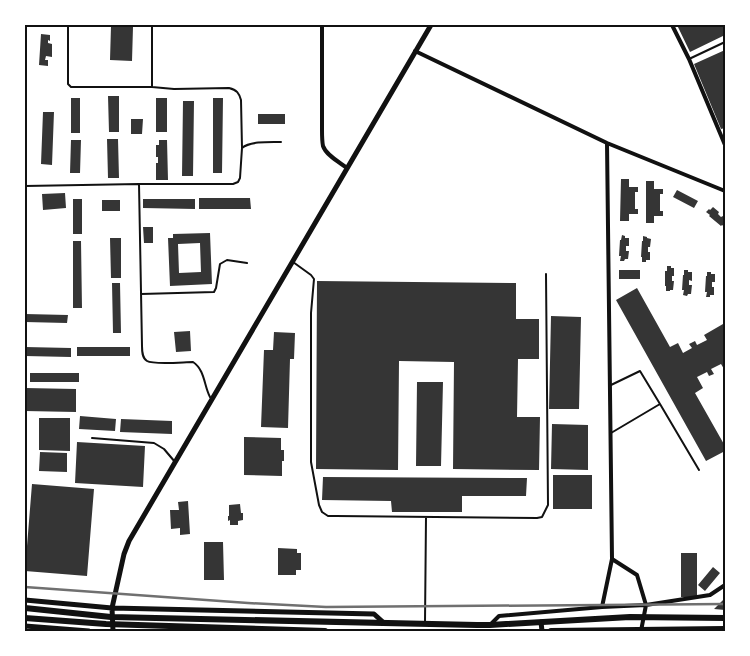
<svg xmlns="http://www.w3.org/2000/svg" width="750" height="656" viewBox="0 0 750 656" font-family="'IBM Plex Serif',serif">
<rect width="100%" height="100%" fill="#fff"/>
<path fill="#353535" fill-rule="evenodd" d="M116,25H126V27H133L132,61L110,60L111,26H116Z
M677,25H725V35L690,52Z
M41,34L50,35V41L48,40V43L52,44V57L46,56L45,60H48V66L39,65Z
M725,50V128L721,129L694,64Z
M108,96H119V132H109Z
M71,98H80V133H71Z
M156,98H167V132H156Z
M213,98H223L222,173H213Z
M183,101H194L193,176H182Z
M43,112H54L52,165L41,164Z
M258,114H285V124H258Z
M131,119H143L142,134H131Z
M107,139H118L119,178H108Z
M71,140H81L80,173H70Z
M159,140H167L168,180H156V163H158V157H156V145H159Z
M621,179H629V187H638V192H635V209H638V214H629V221H620Z
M646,181H654V189H663V194H660V211H663V216H654V223H646Z
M677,190L698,201L694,208L673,197Z
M65,193L66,208L43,210L42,194Z
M199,198H250L251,209H199Z
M73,199H82V234H73Z
M143,199H195V209L143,208Z
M102,200H120V211H102Z
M713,207L719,212L718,214L721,217L723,216L725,217V227L722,225L721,226L709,216L710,215L706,212L709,209L710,210Z
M143,227H153V243H144Z
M210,233L212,284L170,286L168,238H173V234ZM200,243L201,272L179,273L178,244Z
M622,235L625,236V238H629V246H626V251H629L628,259H625L624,261H620L621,256H619L620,240H621Z
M643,236L647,237V238L651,239L650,247H648V252H650V260H646V262H642V257H641L642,241H643Z
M110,238H121V278H111Z
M73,241H81L82,308H73Z
M667,266H671V268H674V276H672V281H674L673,290H670V291H666V286H665V271H667Z
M619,270H640V279H619Z
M684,270H688V272H692V281L689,280V285H692L691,294H688L687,296L683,295L684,290H682L683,275H684Z
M707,272H711V274H715V282H712V287H714V295H710V297H706L707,292H705L706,276H707Z
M317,281L516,283V319H539V359H518L517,417H540L539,470L453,469L454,362L399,361L398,470L316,469Z
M112,283H120L121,333H113Z
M637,288L670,347L678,343L683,353L692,348L689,344L695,341L697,345L707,340L704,335L723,324L725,327V368L724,369L721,364L711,369L714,374L709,376L707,372L697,377L703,388L695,393L725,446V451L706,461L616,300Z
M25,314L68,315L67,323L25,322Z
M551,316L581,317L579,409H549Z
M190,331L191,351L176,352L174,332Z
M274,332L295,333L294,359H290L288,428L261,427L264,350H273Z
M25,347L71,348V357L25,356Z
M77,347H130V356H77Z
M30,373H79V382H30Z
M417,382H443L441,466H416Z
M25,388L76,389V412L25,411Z
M80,416L116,419L115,431L79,429Z
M39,418H70V451L39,450Z
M121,419L172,421V434L120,432Z
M552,424L588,425V470L551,469Z
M244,437L281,438V450H284V461H282V476L244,475Z
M77,442L145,446L143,487L75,483Z
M40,452L67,453V472L39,471Z
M553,475H592V509H553Z
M323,477L527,478L526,496H462V512H392L391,501L322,500Z
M32,484L94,489L87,576L25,571Z
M188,501L190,534L180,535V528L171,529L170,510H179L178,502Z
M240,504L241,513H243V520L238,521V525H230V520L228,521V516H229V505Z
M204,542H223L224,580H204Z
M278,548L297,549V553H301V570H296V575H278Z
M681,553H697V597H681Z
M713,567L720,573L705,591L698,585Z
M725,598V610L714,609Z"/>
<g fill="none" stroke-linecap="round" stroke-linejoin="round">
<path stroke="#111" stroke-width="2" d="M68,25V84L71,87H152
M152,25V87L174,89L229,88C237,90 239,93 241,100L242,148
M689,59L725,42
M139,184L142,346C142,351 142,358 147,361C154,365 184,362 193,362C205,370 204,386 210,397
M25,186L139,184H233L238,182L240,178L242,148C250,141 270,142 281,142
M293,262L311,275L314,279L311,313V462L319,505L322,512L328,516H336L537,518L542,517L548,505L546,274
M141,294L214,292L216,288L220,264L227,260L247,263
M660,404L699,470
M611,433L660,404L640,371L611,385
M92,438L154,443L164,449L175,462
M425,622L426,517"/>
<path stroke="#111" stroke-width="4" d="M322,25V130C322,135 322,141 323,146C326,155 339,162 347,168
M672,25L689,59L725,145
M415,51L607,143L725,191
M612,559L637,575L646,605L641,631
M602,607L612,559L607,143
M490,625L499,616L602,607L646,605L710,595L725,585"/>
<path stroke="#111" stroke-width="5" d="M25,600L112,608L374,614L384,623
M541,622L542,631
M25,626L89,631
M113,631L112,608L124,554L129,541L431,25"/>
<path stroke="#111" stroke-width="6" d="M25,608L111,617L477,625H490L630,617L725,618
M25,618L106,624L325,631
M551,631L725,629"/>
<path stroke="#707070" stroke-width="2.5" d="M25,587L248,603L326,607L725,604"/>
</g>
<rect width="750" height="656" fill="none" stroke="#ffffff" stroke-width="52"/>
<rect x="26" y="26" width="698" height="604" fill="none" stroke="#111" stroke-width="2"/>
</svg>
